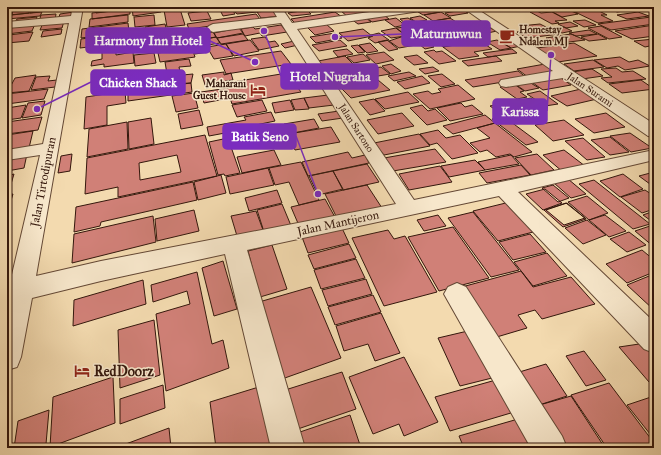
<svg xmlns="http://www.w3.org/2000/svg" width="661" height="455" viewBox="0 0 661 455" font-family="'IM FELL Great Primer',serif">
<rect width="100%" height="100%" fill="#f3daaf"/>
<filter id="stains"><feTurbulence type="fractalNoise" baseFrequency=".005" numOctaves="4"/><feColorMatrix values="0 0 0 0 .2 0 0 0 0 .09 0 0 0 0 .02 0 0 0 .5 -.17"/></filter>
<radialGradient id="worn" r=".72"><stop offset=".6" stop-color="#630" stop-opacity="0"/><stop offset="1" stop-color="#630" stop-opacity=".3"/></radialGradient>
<path fill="#d08077" stroke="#34170c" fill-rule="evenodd" d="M31,7H45L44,11L30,13Z
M97,7H129V9L96,13Z
M132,7H160L161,12L133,16Z
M162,7H181V8L163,10Z
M231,7H253L257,12L237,14Z
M231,7L235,14L223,16L219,8Z
M254,7H274L276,9L257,11Z
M319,7H357L367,15L349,18L340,10L311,12L307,9Z
M432,7L440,12L423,15L415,10Z
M447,7H464L468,9L454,11Z
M566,7H589L594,9L575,12Z
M607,7H632L637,9L617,12Z
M30,8L29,13L12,15L13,10Z
M376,8L381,12L369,14L364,10Z
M564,8L578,14L562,17L549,10Z
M130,9V14L92,19V13Z
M180,9L185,25L167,27L164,10Z
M276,10L281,16L261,18L257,12Z
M307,10L311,14L292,16L288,13Z
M463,10L468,13L450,16L445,13Z
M597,10L607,15H601L613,21L598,23L575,12Z
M207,11L211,19L191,21L188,13Z
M537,11L541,13L552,12L567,20L555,21L559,23L552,24L530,12Z
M42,12L40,16L7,19L8,15Z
M74,12L72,19L58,20L60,14Z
M335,12L342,17L328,19L326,18L295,23L291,19Z
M441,12L451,18L433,21L424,15Z
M638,12L649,16L627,19L617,15Z
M56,14L55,20L39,22L41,15Z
M256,14L260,19L189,29L187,24Z
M128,15V22L89,27L90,19Z
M154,15L155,25L135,27L134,17Z
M384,15L389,19L372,22L367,18Z
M420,16L427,20L416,22L410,18Z
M37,17L35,22L14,24L17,19Z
M365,17L371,22L358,24L351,19Z
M651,17L654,18V24L611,30L598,24Z
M396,18L405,25L395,27L385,20Z
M408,18L415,22L406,24L400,19Z
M450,18L464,27L431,33L417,24Z
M585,20L596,25L584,27L573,21Z
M64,21L62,28L40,30L43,23Z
M570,22L578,26L566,28L558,24Z
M128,23L129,32L81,38L82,29Z
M35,24L32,31L7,34L11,27Z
M165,24L169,39L130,44L129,39L147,36L145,27Z
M326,24L334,31L315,35L307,27Z
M540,24L546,27L526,30L520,26Z
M281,25L287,32L262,36L260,33L245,36L241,29L253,27L255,29Z
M654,25V36L632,39L615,31Z
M601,26L622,37L609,39L588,28Z
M406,27L415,33L406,35L396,28Z
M549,27L560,34L527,38L517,32Z
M564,27L572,31L562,33L554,29Z
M144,28L145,34L132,36V30Z
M239,28L243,33L217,38L214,33Z
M396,28L406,36L391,38L381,31Z
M490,28L497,31L478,35L471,31Z
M62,29L61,34L41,37L43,31Z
M363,29L372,36L348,41L339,33Z
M589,30L597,34L576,36L569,33Z
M33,32L29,41L7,43L9,35Z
M213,32L216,37L195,41L193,35Z
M128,33L129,42L80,48L81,39Z
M335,33L342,38L316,43L310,37Z
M379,33L389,40L375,43L368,38L373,36L371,35Z
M243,34L248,40L221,44L217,38Z
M571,34L585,40L561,43L557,41H553L546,38Z
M598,34L607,39L589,41L581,37Z
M404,36L416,45L399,48L389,41Z
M216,37L220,43L195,47L192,41Z
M265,37L269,42L275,41L279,46L259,50L251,39Z
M455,38L463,43L443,47L436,41Z
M654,39V45L645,47L634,41Z
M250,40L259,51L234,56L226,44Z
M340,40L347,46L319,51L312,45Z
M387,40L398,49L389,51L378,42Z
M497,40L511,48L500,50L487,42Z
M510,40L521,46L511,48L500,41Z
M294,41L298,45L285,48L281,44Z
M480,41L492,49L474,52L479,56L459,59L443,47Z
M428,42L434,47L425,49L419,44Z
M370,43L378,51L367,53L359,45Z
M574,43L597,56L558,62L537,48Z
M226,44L233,56L214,59L207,47Z
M358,45L365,52L358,53L351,46Z
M116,47V55L133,52L134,63L104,67V64L91,66L92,61L102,59V49Z
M205,47L208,52L195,54L193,49Z
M192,48L195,57L160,62L158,53Z
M347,49L353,54L338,57L333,51Z
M512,49L517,53L488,57L483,53Z
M434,50L436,52L442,51L456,61L439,64L424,52Z
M281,51L291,64L226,74L220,60Z
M384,52L394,60L376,64L366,55Z
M154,53L156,63L135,66L134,55Z
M363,54L370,60L354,63L347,57Z
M417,55L428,63L414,65L404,57Z
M345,56L355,66L327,71L318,61Z
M496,56L502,61L468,66L462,61Z
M620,57L629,62L638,60L650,66L625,70L618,66L607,68L594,60Z
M189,59L191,66L179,67L180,72L167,74L165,62Z
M593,60L604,67L574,71L564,64Z
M391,64L401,71L391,74L382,66Z
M545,64L557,72L528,77L517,69Z
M381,67L390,74L378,76L370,69Z
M433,67L439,71L425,74L419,69Z
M616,68L622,72L633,71L646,79L608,83L601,78L612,77L601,69Z
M592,69L603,76L582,79L572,72Z
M518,71L527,78L473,87L465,80Z
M224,72V75L231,73L233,80L225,81L226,85L206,88L202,75Z
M409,72L416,76L394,81L388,76Z
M287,73L301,92L232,104L230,98L204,103L201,92L229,88L227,83Z
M193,74L191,83L170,84L172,76Z
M442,74L455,84L441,87L428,76Z
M36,75L29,91L7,93L15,78Z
M50,76L48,81L57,80L55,87L31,90L36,77Z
M422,76L430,83L405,89L397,82Z
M561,78L571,85L543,90L533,83Z
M378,80L390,90L351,98L341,88Z
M641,80L654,89L622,93L609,84Z
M529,82L539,88L525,91L515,84Z
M191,83L192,92L128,101V91Z
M514,84L524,91L520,92L527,97L517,99L500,87Z
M458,85L475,99L430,109L413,94L428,91L432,94L441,92L438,89Z
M48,89L44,99L7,104V94Z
M581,89L597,99L567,106L551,96Z
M125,91L126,103L107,106V125L84,129L86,97Z
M540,91L558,104L545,106L527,94Z
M408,92L419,102L385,109L375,99Z
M194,93L198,108L176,112L172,96Z
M328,95L334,105L309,108L304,98Z
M304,98L309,109L295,110L291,100Z
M531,98L540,105L519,109L510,102Z
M374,99L385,111L370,115L359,102Z
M262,100L267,111L237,117L232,105Z
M290,100L294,110L275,113L272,103Z
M45,101L41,115L22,118L28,103Z
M508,102L518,109L500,113L490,106Z
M461,103L465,107L472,105L483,114L450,121L437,108Z
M26,105L21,118L7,120V108Z
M422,105L428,111L435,109L447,120L427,125L410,108Z
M199,110L203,125L181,129L178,114Z
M339,111L343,118L322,121L318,114Z
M271,112L275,121L251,126L252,128L209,136L207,127L246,120L244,117Z
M402,113L414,126L378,134L367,120Z
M606,113L625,127L594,133L575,119Z
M485,115L495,123L453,134L443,126Z
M503,116L538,142L526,145L492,119Z
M42,117L38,130L7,134V122Z
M151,118L154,144L129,149L128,122Z
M314,119L319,128L288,134L284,124Z
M564,120L584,135L553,141L535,125Z
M127,122L128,149L87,157L89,129Z
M495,123L532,152L514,157L510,154L496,157L487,150L480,152L470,143L490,138L477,128Z
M331,127L340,142L295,150L288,134Z
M438,130L446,138L460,135L478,153L452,159L437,143L430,145L420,134Z
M33,131L29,148L7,152V135Z
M630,133L652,148L631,152L610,136Z
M419,134L430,146L384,155L374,143Z
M205,135L217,176L118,197V187L85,194L87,158ZM177,155L181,172L140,180L139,163Z
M610,137L629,152L610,155L591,140Z
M228,138L240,173L225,176L224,174L218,175L209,142Z
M583,138L605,157L587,160L565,141Z
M435,149L446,162L393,171L384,158Z
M274,150L281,165L242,173L237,157Z
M564,150L585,166L563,172L543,155Z
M348,152L352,158L365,155L369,163L308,176L302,162Z
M27,154L24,168L7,171V157Z
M72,154L70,171L58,173L61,156Z
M537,154L554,170L531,175L515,158Z
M511,155L519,164L485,170L478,162Z
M475,160L485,170L449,177L441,166Z
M301,162L319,200L299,205L289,182L275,185L269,168Z
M367,164L379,182L343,190L333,171Z
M521,165L530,175L487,183L479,173Z
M440,166L452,182L409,190L399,174Z
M268,168L274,185L230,194L226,177Z
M333,171L343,189L318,195L309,176Z
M654,172V187L639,176Z
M14,174L8,194H7V176Z
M623,174L643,189L620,197L600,181Z
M221,175L226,193L198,200L194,182Z
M568,179L586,194L571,198L554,183Z
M594,180L650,224L633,229L579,184Z
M193,182L197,200L101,222L100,226L74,232L76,207Z
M367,185L382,208L337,218L325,194Z
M553,185L569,198L558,202L542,188Z
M545,189L562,203L543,210L526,194Z
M277,190L282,203L249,211L245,198Z
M645,190L654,196V209L642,213L621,197Z
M13,194L9,207H7V195Z
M587,196L608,213L589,220L568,202Z
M325,199L336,219L300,228L291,207Z
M514,201L541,230L498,241L473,211Z
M566,203L586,219L563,227L544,210Z
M567,203L585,218L564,225L546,210Z
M282,204L292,228L265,235L257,210Z
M194,210L199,231L157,241L155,219Z
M256,211L263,230L237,236L231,216Z
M654,211V223L643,215Z
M473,212L519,270L491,277L448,218Z
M438,215L446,226L424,231L417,220Z
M605,215L626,231L609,237L589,220Z
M153,216L156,242L72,263L74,234Z
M587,220L606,235L583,244L565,228Z
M653,225L654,226V247L635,231Z
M453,227L489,278L439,291L408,237Z
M342,228L349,243L308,253L302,237Z
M388,230L394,239L405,236L437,292L384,306L352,238Z
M629,232L646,245L627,252L610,239Z
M530,234L546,252L513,260L499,242Z
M349,244L356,258L314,269L308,255Z
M272,245L287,289L260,297L248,251Z
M642,250L654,260V272L627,283L606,264Z
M547,253L567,276L533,286L514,262Z
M356,259L365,278L321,289L314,270Z
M223,261L237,309L214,316L202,268Z
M521,271L533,287L571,277L595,304L542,319L535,310L518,315L527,328L490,339L458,288Z
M197,272L212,344L223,340L229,368L166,391L156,314L190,304L187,291L153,302L151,285Z
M654,274V310L627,285Z
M366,279L372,294L328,306L322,290Z
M143,280L146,304L73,326L74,300Z
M311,287L341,358L282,379L259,302Z
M373,295L381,312L335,325L328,307Z
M381,313L400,353L375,361L368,344L344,351L336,326Z
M154,320L160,375L120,388L118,330Z
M472,330L496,377L460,386L438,338Z
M646,343L654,350V380L649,382L619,347Z
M584,351L606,380L586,386L566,356Z
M404,357L438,422L404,436L399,424L373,434L349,377Z
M546,364L567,396L536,406L516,373Z
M342,372L356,409L292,431L282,391Z
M113,377L115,423L50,447L53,397Z
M503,378L521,410L450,431L435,397Z
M609,383L654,443V448H607L571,395Z
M163,385L165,408L120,424V399Z
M262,386L276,448H216L210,402Z
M571,396L605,448H561L536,406Z
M654,396V439L627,405Z
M49,410L46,444L34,448H14L18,421Z
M350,415L361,448H305L300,432Z
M525,417L542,448H464L459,436Z
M169,428L171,448H115Z"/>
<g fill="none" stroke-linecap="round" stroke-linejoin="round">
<g stroke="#644835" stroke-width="2">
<path id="minor" d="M73,7H83L36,276L101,261L396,204L281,23L213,32L209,30L207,28L209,26L213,24L277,17L271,7H281L292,23L405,7H432L427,10L297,29L414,200L654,150V160L518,192L654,322V353L644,349L499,196L247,250L305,448H271L225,254L101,281L32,298L21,357L17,367L7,370V296L40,155L7,160V150L43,144L69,23L7,28V22L71,16Z
M462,7H474L654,124V137L648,136L563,78L506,87L501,86L499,83L501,80L553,71Z
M457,283L466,287L562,436L567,448H531L444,294L448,287Z"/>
</g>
<use href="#minor" fill="#f7e7cb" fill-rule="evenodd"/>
</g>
<defs>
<g id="cafe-bare" transform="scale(1.2)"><path d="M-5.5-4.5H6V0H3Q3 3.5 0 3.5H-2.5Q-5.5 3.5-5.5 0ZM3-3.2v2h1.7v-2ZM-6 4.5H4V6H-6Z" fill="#8f2418" stroke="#f7e7cb" stroke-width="2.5" paint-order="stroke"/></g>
<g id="hotel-bare" transform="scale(1.2)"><path d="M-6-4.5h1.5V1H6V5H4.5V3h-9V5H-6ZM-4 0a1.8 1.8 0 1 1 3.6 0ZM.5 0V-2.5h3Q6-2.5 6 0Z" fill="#8f2418" stroke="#f7e7cb" stroke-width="2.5" paint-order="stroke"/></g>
</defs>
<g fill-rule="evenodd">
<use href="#cafe-bare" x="507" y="36"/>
<use href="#hotel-bare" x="258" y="90"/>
<use href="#hotel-bare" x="82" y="371"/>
</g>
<g text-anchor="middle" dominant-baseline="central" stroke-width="3" stroke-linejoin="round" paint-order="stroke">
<g font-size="10" font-weight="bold" fill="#34170c" stroke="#f7e7cb" text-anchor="start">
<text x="519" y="30">Homestay<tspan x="519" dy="12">Ndalem MJ</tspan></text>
<text x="246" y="84" text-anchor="end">Maharani<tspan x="246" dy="12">Guest House</tspan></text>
</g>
<g font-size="10" fill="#34170c" stroke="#f7e7cb">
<text transform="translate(590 90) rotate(34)">Jalan Surami</text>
<text transform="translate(356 128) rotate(57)">Jalan Sartono</text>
</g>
<g font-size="12" fill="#34170c" stroke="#f7e7cb">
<text transform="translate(43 182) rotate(-79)">Jalan Tirtodipuran</text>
<text transform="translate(338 223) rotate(-12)">Jalan Mantijeron</text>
</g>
<g font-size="14" font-weight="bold" fill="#34170c" stroke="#f7e7cb" text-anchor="start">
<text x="94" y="371">RedDoorz</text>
</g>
</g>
<path fill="none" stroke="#7b2cbf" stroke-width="1.5" d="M335 37L402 34M255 62L210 41M264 31L281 76M37 109L91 82M551 55L547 111M318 194L296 136"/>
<g fill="#7b2cbf" stroke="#f7e7cb" stroke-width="1.5">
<circle cx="335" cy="37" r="4"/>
<circle cx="255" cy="62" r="4"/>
<circle cx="264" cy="31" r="4"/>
<circle cx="37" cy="109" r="4"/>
<circle cx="551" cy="55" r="4"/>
<circle cx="318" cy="194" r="4"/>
</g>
<g fill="#7b2cbf" stroke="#7b2cbf" stroke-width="1.5">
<rect x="402" y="21" width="88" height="25" rx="4"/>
<rect x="86" y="28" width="124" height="25" rx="4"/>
<rect x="281" y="64" width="97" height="25" rx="4"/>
<rect x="91" y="70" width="94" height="25" rx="4"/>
<rect x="493" y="99" width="54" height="25" rx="4"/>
<rect x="223" y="124" width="73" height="25" rx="4"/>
</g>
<g font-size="13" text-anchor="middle" font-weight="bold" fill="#fff">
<text x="446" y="38">Maturnuwun</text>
<text x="148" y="45">Harmony Inn Hotel</text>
<text x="330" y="81">Hotel Nugraha</text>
<text x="138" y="87">Chicken Shack</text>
<text x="520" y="116">Karissa</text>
<text x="260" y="141">Batik Seno</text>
</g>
<rect width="661" height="455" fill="none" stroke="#f3daaf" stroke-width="24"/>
<rect x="8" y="8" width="645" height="439" fill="none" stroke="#34170c" stroke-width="2"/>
<rect x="12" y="12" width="637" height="431" fill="none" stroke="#34170c"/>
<rect width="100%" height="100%" filter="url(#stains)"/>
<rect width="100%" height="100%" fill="url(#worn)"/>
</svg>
